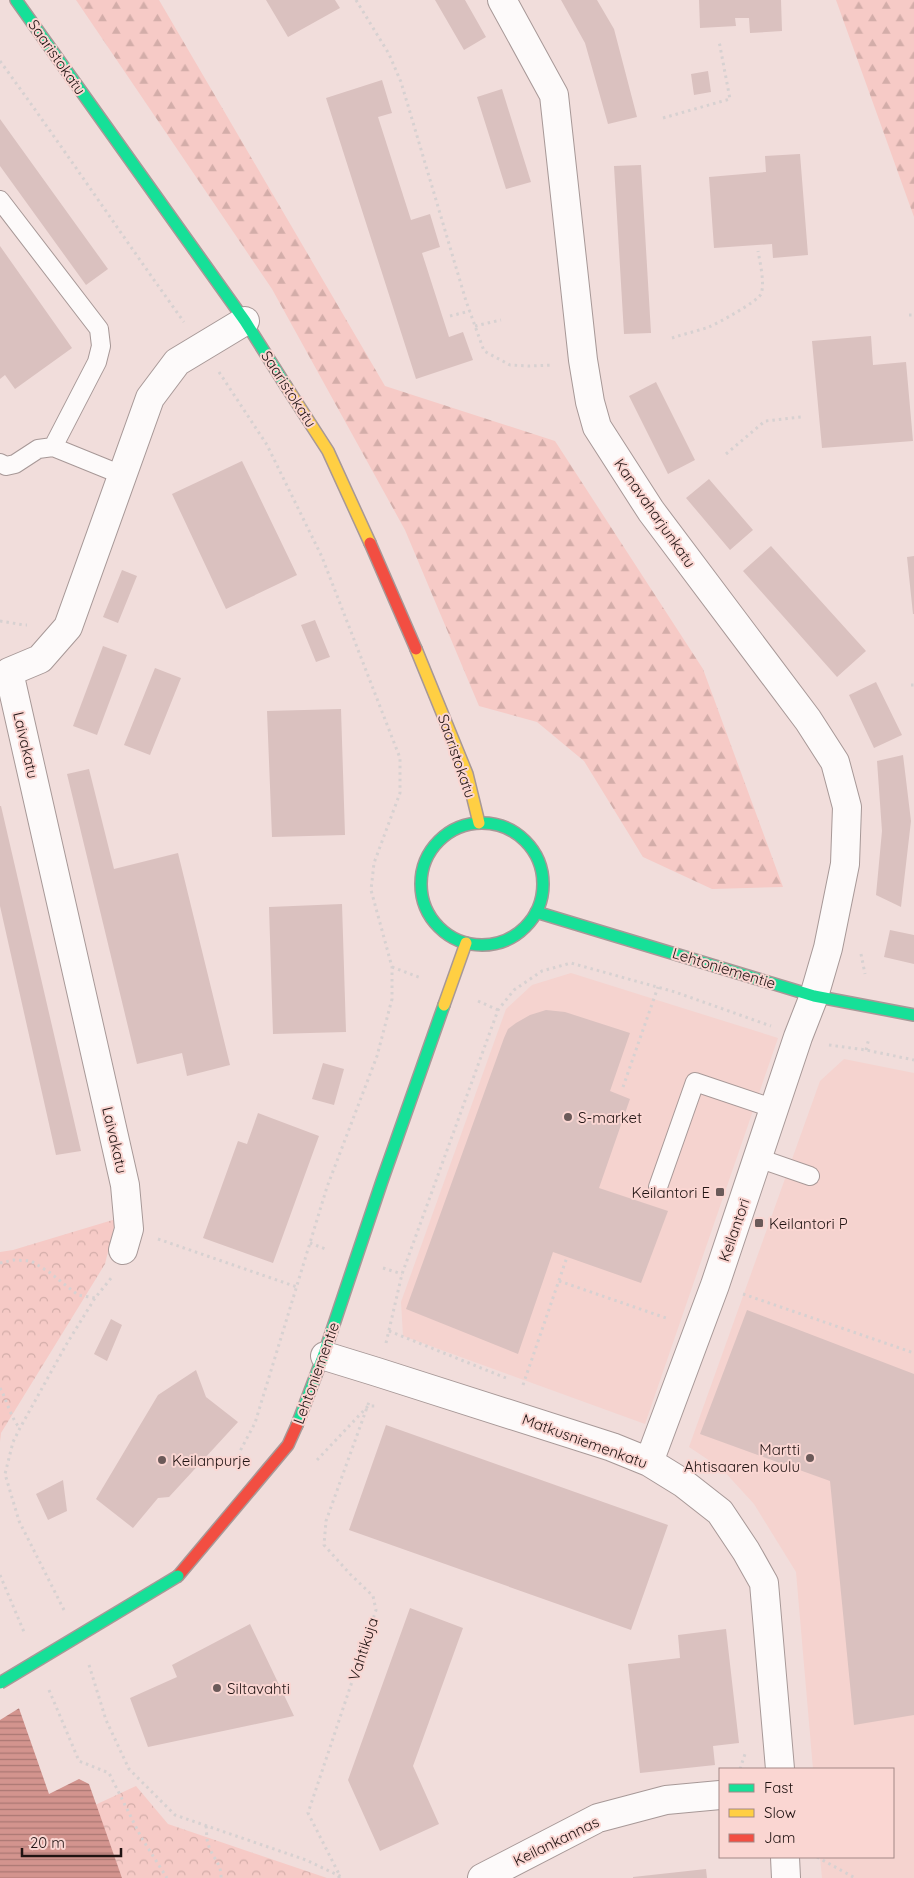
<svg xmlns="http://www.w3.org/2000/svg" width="914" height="1878" viewBox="0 0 914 1878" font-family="Quicksand,sans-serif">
<defs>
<pattern id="forest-firs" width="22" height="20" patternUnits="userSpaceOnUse" patternTransform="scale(1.25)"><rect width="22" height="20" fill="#f6cac6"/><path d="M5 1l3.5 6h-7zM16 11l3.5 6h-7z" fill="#d3ada9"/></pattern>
<pattern id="park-crowns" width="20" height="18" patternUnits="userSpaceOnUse" patternTransform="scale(1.25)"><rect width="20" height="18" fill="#f6cac6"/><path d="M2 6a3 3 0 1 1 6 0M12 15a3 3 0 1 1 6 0" fill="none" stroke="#d3ada9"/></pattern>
<pattern id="water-rules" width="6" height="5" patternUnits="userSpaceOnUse" patternTransform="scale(1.25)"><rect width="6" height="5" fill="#d3948e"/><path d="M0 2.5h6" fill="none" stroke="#ab7873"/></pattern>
</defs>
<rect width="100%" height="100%" fill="#f1dddb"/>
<path fill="#f5d3cf" d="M571,973L778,1038L645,1424L403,1336L401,1302L506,1009L532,985Z
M844,1059L914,1073V1878H822L820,1857H893V1769H813L796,1572L754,1504L722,1469L689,1447L820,1081Z"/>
<path fill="url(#forest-firs)" d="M76,0H159L385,386L555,441L703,669L783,887L712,889L643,857L584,761L537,722L479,706L405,530L272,289Z
M836,0H914V217Z"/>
<path fill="url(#park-crowns)" d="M116,1219L105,1264L1,1433L0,1442V1252L13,1250Z
M136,1786L168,1824L327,1878H122L95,1805Z"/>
<path fill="url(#water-rules)" d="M0,1654L49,1794L79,1779L89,1784L122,1878H0Z"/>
<path fill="#f1dddb" d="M0,1652L2,1653L21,1707L0,1720Z"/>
<path fill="#dac1bf" d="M266,0H335L340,8L288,37Z
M435,0H465L486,37L464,50Z
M561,0H597L614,29L637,117L608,124L585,43Z
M699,0H781L782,31L750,33L749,18H735L736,26L700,28Z
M708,71L711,92L694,95L691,74Z
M382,80L392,113L378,117L411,220L430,214L440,247L422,253L449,337L463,332L473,360L416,379L326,98Z
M502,89L531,182L506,189L477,97Z
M0,119L108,269L86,285L0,166Z
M800,154L808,255L773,258L772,244L714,248L709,177L766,172L765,156Z
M641,165L651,333L624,334L614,166Z
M0,246L72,348L15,389L5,375L0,379Z
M871,336L873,365L906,362L913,441L822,448L812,341Z
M656,382L695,460L668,474L629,396Z
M242,461L297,575L226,609L172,494Z
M709,479L753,530L730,550L686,498Z
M771,546L866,651L837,677L743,571Z
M914,556V614H913L907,557Z
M122,570L137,576L118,623L103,617Z
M315,620L330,657L316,662L301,625Z
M103,646L127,655L97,735L73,726Z
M155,668L181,678L150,755L124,745Z
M876,682L902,735L874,748L849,695Z
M341,709L345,835L272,837L267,711Z
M903,755L911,821L901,907L876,895L882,831L877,761Z
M89,769L114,869L178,853L230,1065L187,1076L182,1053L137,1064L67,774Z
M0,806H1L81,1151L56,1155L0,906Z
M342,904L346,1032L273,1034L269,907Z
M890,930L914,935V964L884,957Z
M546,1010L565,1012L630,1033L610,1091L630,1099L599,1188L668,1211L641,1283L553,1252L518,1354L406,1309L504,1038L508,1029L516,1023L530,1015Z
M323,1063L344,1069L334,1105L312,1099Z
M258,1113L319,1136L273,1263L203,1238L238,1141L247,1144Z
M747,1310L914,1374V1715L854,1725L830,1481L700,1434Z
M111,1319L122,1325L107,1361L94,1354Z
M196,1370L206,1397L238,1422L169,1497L158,1498L133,1528L96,1499L158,1395Z
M386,1425L668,1525L631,1630L349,1530Z
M63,1480L67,1511L48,1520L36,1494Z
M410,1608L463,1628L413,1766L439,1824L380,1851L348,1780Z
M250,1624L294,1716L148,1747L130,1698L177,1677L172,1665Z
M726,1629L739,1743L713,1746L715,1765L640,1773L628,1664L680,1658L678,1635Z
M706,1869L707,1878H633V1877Z"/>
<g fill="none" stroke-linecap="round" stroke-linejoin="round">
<g stroke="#a79897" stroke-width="20">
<path id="lane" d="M0,200L99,329L101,346L97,362L53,447
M0,463L6,466L15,464L38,449L53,447L122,475
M758,1158L810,1176
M658,1187L695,1082L775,1109"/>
</g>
<g stroke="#a79897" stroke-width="30">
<path id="street" d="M502,0L554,95L583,360L590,402L597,427L651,511L808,720L835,762L847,807L845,864L828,948L814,996L798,1037L715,1285L649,1462
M123,1250L129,1229L125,1185L9,672L40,659L68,627L150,398L177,362L245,321
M325,1356L377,1372L612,1447L649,1462L683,1483L720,1512L746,1551L764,1583L780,1769
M785,1857L786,1878
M482,1878L598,1818L666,1800L720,1795"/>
</g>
<g stroke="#a79897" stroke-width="14">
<path id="fast" d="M16,0L245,321L286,386
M421 884a61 61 0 1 1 122 0a61 61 0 1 1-122 0Z
M536,912L814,996L914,1015
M297,1425L324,1354L382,1181L444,1005"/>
</g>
<g stroke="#a79897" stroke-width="14">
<path id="slow" d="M286,386L328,451L370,543
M416,649L467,774L479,823
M444,1005L466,943"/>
</g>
<g stroke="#a79897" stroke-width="14">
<path id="jam" d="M370,543L416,649
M178,1576L288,1445L297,1425"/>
</g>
<path stroke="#d7d1d1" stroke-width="3" stroke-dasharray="2.5 4" stroke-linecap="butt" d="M356,0L389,54L401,82L466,301L484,351L510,365L529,366L553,365
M0,61C63,147 122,236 184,322
M663,118L730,99L719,41
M909,315H914
M450,316L470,311
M475,326L501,320
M672,338C684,334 697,331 709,327C718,323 757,302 761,294C765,284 760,262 758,251
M219,372L267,445L322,557L400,758V793L374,863L371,890L392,967V999L377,1056L327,1187L255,1423L239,1453
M726,454L765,421L801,417
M0,621L24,625H27
M911,685H914
M861,954L865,974
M392,967L421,978
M478,1001L498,1010
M829,1045L866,1050L914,1060
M866,1050L869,1038
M623,1087L658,987
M158,1239L297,1287
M310,1243L328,1250
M0,1263L14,1260L31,1261L49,1272L78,1295L95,1298
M383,1268L402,1274
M559,1281L669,1319
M743,1294L914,1353
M389,1331L506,1378
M386,1343L402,1274L498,1010L514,990L542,971L571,963L675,992L771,1026
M523,1385L567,1257
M0,1388C6,1398 12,1421 20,1428
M317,1460L368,1406H378
M0,1575L24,1632
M64,1610L19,1521L5,1474L13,1442L20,1428L66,1345L95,1298L112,1277
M89,1665L106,1720L129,1769L175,1815L306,1860L344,1878
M49,1690L79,1761L109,1773L141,1837L167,1878
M740,1769L746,1751
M206,1826C207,1831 206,1838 208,1843C211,1857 222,1863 221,1878
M817,1857L855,1878
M338,1878L340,1876L308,1813L376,1610L373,1596L350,1574L324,1545L326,1521L369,1402"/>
<use href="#lane" stroke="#fdfafa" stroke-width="18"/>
<use href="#street" stroke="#fdfafa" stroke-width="28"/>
<use href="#fast" stroke="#16e098" stroke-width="11"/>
<use href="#slow" stroke="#ffcf43" stroke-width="11"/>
<use href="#jam" stroke="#f24e42" stroke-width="11"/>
<g stroke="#a79897" stroke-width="14" stroke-linecap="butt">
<path id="fast-bridge" d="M0,1683L178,1576"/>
</g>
<use href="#fast-bridge" stroke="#16e098" stroke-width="11"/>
</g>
<g fill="#6a5a59" stroke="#fad6d2" stroke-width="2">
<circle cx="568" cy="1117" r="5"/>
<rect x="715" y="1187" width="10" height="10" rx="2.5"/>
<rect x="754" y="1218" width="10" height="10" rx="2.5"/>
<circle cx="810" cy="1458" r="5"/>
<circle cx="162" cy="1460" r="5"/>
<circle cx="217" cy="1688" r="5"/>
</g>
<g text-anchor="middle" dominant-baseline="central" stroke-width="4" stroke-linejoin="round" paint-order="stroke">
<g font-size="15" fill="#211413" stroke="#fad6d2">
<text transform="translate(57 57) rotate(55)">Saaristokatu</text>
<text transform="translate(289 389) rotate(57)">Saaristokatu</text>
<text transform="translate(655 513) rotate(55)">Kanavaharjunkatu</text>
<text transform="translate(26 745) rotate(77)">Laivakatu</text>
<text transform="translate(457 756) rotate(71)">Saaristokatu</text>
<text transform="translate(724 968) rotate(17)">Lehtoniementie</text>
<text transform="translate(115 1140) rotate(77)">Laivakatu</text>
<text transform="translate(734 1230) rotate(-71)">Keilantori</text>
<text transform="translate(316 1373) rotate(-70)">Lehtoniementie</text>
<text transform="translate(585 1441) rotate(20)">Matkusniemenkatu</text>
<text transform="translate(363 1649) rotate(-72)">Vahtikuja</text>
<text transform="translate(556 1841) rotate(-26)">Keilankannas</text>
</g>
<g font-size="15" fill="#211413" stroke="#fad6d2" text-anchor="start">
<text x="578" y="1117">S-market</text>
<text x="710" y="1192" text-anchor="end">Keilantori E</text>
<text x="769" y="1223">Keilantori P</text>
<text x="800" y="1449" text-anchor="end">Martti<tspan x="800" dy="17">Ahtisaaren koulu</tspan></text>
<text x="172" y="1460">Keilanpurje</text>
<text x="227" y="1688">Siltavahti</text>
</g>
</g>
<rect x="719" y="1768" width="175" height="90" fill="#fad6d2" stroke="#a38886"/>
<rect x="729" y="1784" width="25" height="8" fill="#16e098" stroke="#a38886"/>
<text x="764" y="1793" font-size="15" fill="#211413">Fast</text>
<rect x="729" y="1809" width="25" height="8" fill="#ffcf43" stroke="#a38886"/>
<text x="764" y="1818" font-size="15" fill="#211413">Slow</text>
<rect x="729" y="1834" width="25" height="8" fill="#f24e42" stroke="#a38886"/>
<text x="764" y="1843" font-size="15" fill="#211413">Jam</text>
<path d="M22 1848v8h99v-8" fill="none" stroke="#211413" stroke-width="2.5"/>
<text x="30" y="1848" font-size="15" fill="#211413" stroke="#fad6d2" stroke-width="4" paint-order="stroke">20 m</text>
</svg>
